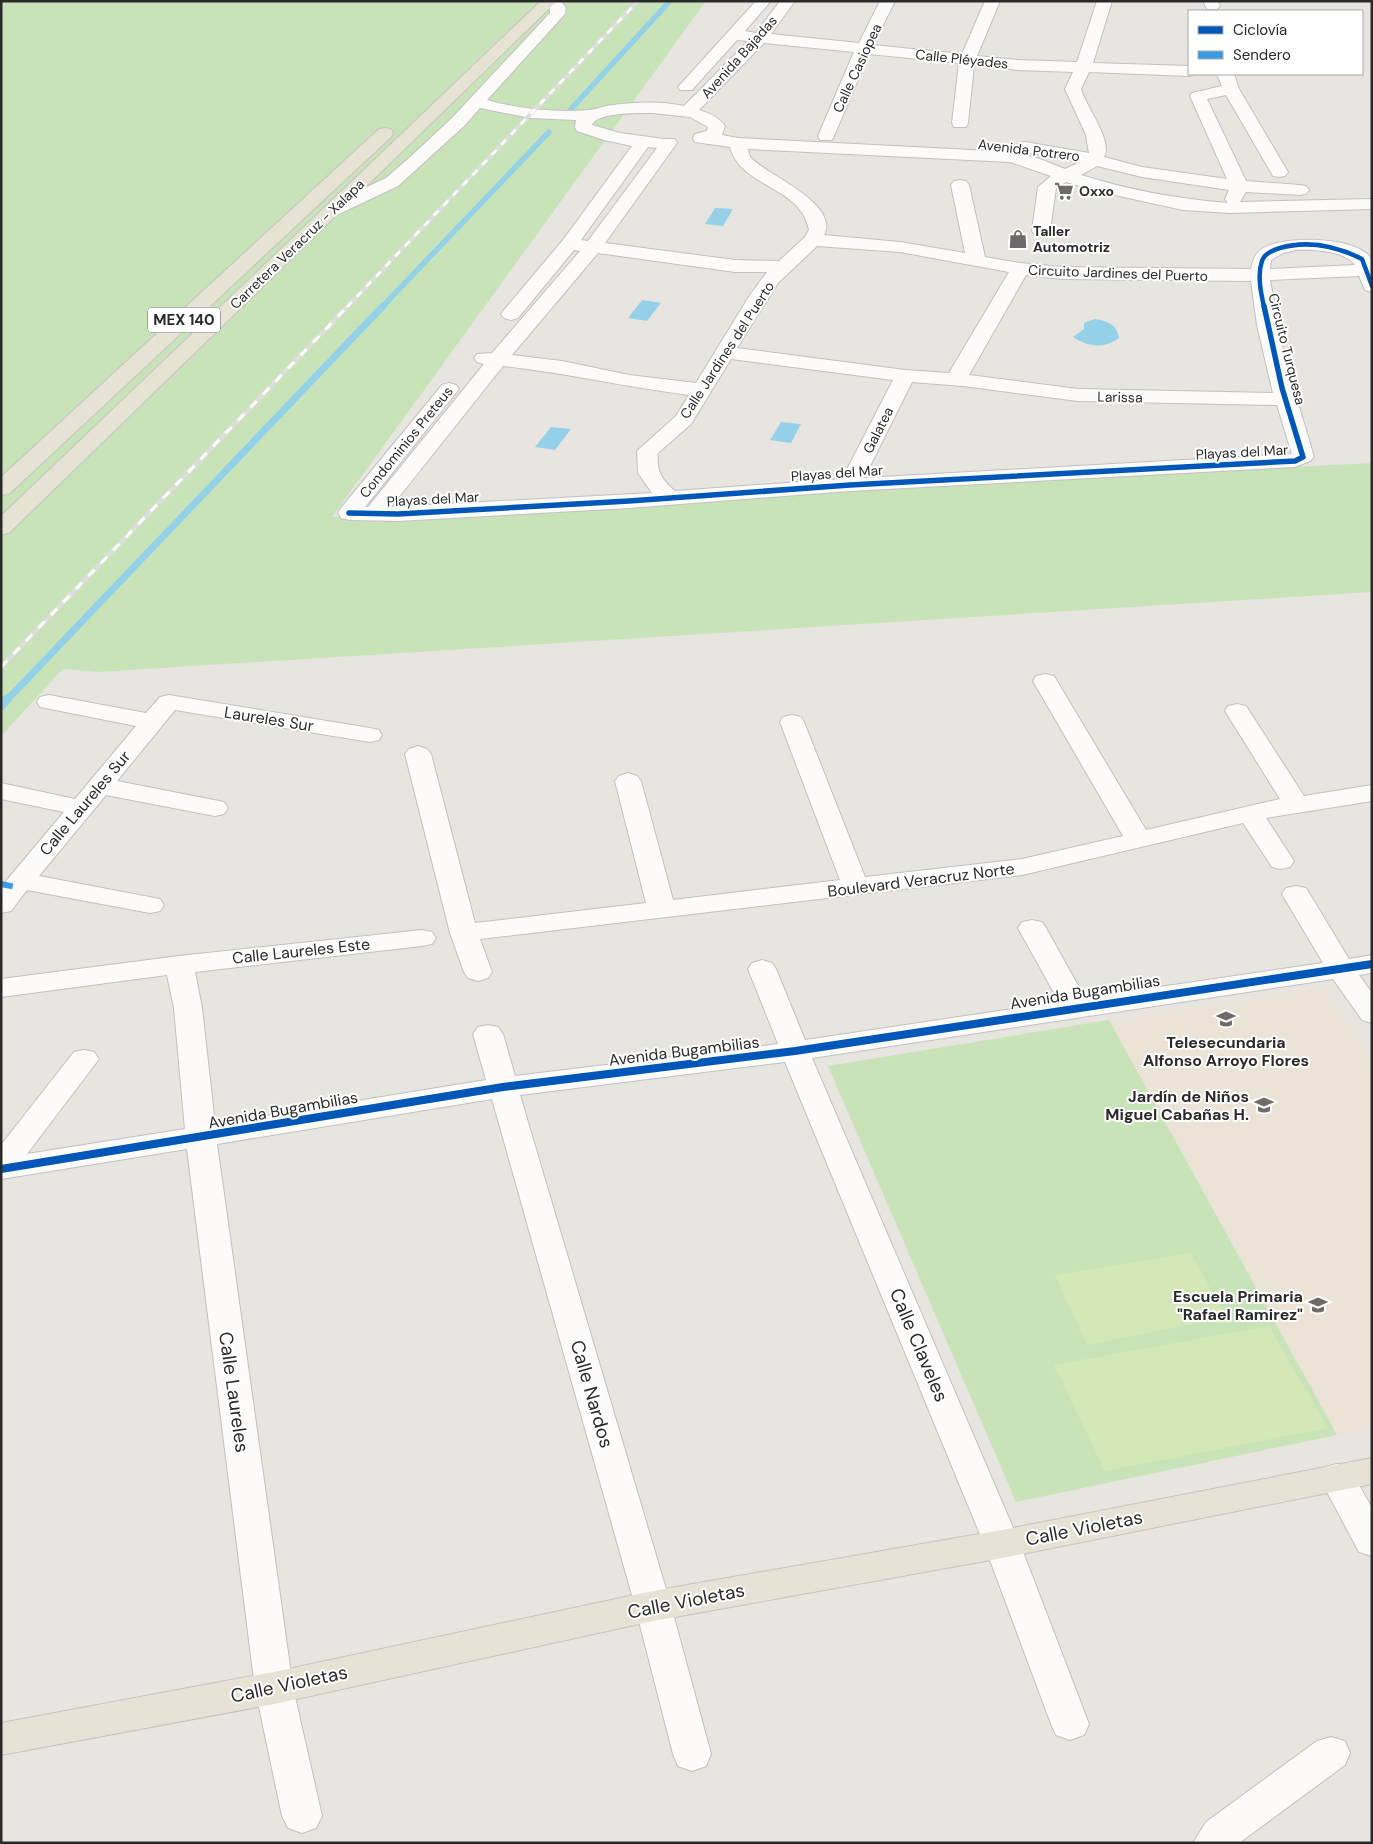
<svg xmlns="http://www.w3.org/2000/svg" width="1373" height="1844" viewBox="0 0 1373 1844" font-family="'DM Sans',sans-serif">
<rect width="100%" height="100%" fill="#e8e4e0"/>
<path fill="#ebe3d5" d="M1323,988L1372,1060V1429L1337,1435L1109,1020Z"/>
<path fill="#c9e3b9" d="M1,1H706L332,517L1372,463V592L98,672L63,669L1,736Z
M1109,1020L1337,1435L1016,1502L828,1066Z"/>
<path fill="#d4e7b7" d="M1191,1253L1226,1317L1087,1345L1055,1275Z
M1269,1326L1328,1428L1105,1471L1054,1365Z"/>
<path fill="#94d1e9" d="M715,208L733,209L723,226L705,224Z
M642,300L661,303L647,321L628,318Z
M1095,319C1107,321 1117,324 1119,338C1104,349 1088,347 1073,337L1084,329V323Z
M781,422L801,424L791,443L770,440Z
M551,427L571,429L555,450L535,447Z"/>
<g fill="none" stroke-linecap="round" stroke-linejoin="round">
<path stroke="#94d1e9" stroke-width="5.5" d="M571,109L670,1
M382,307L549,132"/>
<path stroke="#94d1e9" stroke-width="7" d="M7,700L383,306"/>
<path stroke="#94d1e9" stroke-width="9" d="M1,706L8,698"/>
<g stroke="#c2c0c1" stroke-width="2">
<path id="minor" d="M546,1H561L566,8L565,14L487,100C519,109 556,113 590,110C597,109 604,106 612,105C636,102 661,101 684,106L748,41L737,40L692,90H680L678,87L756,1H771L745,31L756,33L780,1H795L771,34L859,43L880,1H895L873,45L962,54L985,1H1000L977,56L1018,60L1077,62L1097,1H1112L1093,63L1189,66V74H1195L1189,76L1089,72L1081,89C1086,107 1113,140 1104,157L1142,167L1227,179L1190,96L1192,93L1222,86L1217,74H1234L1239,89L1288,172L1285,176L1279,177L1273,176L1226,95L1207,99L1246,181L1300,185L1306,186L1309,190L1306,194L1300,195L1246,192L1240,202L1372,199V209L1230,213L1183,210L1101,192L1066,182L1056,188L1050,231L1047,235L1041,236L1035,235L1032,231L1038,187L1051,176L1010,162L748,149L750,157C766,175 840,203 824,235L900,242L965,253L951,185L954,181L960,180L966,181L969,185L985,257L1020,263L1062,267L1251,269C1253,261 1254,254 1262,249C1282,235 1354,236 1370,257C1373,264 1372,283 1372,292L1365,290L1359,276L1270,280L1284,356L1314,457L1310,461L1295,467L850,491L629,508L398,521L349,520L341,518L338,513L341,508L442,385L449,383L456,385L459,389L365,507H368L484,364L477,362L474,358L477,354L492,353L580,251L574,250L518,318L511,320L504,318L501,314L504,310L563,240L632,146L604,140L577,131L575,127L576,120L531,118L480,108L464,126L398,186L339,214L333,215L327,214L324,210L327,206L386,178L409,158L452,118L550,13V8ZM764,43L854,52L818,136L820,140H832L834,136L869,54L959,63L952,123L954,127H966L968,123L974,65L1018,70L1073,72L1065,89L1086,135L1089,153L1025,142L1019,143L1017,147L1019,151L1025,152L1080,162L1065,169L1040,159L1010,152L738,138L722,135L725,126C719,117 709,113 699,110ZM652,113L690,117L708,127L707,131L695,134L693,138L695,142L730,147C741,188 801,186 809,230L805,237L779,261L735,260L605,243L677,143L675,139H664L620,133L592,125C596,112 640,113 652,113ZM648,147L657,148L588,241L581,240ZM1097,166L1142,177L1229,190L1225,199L1228,203C1177,199 1129,190 1081,175ZM817,246L900,252L1009,272L949,373L905,370L737,348L778,283ZM1296,250C1312,249 1346,251 1355,265L1270,269L1271,260L1283,253ZM598,253L735,272H767L750,295L696,383L629,375L562,361L512,355ZM1026,275L1062,279L1251,281L1257,325L1273,393L1078,389L969,375ZM731,359L893,380L842,479L675,491C662,480 656,471 658,453L691,424ZM503,366C565,373 626,387 689,395L676,416L637,451L638,473L652,493L391,507ZM912,382L963,386L1078,401L1277,405L1292,454L864,478Z
M1203,1H1218L1220,6L1217,9H1207Z
M1045,674L1054,676L1057,681L1146,830L1280,799L1225,711L1228,706L1237,704L1246,706L1304,796L1372,785V801L1266,818L1294,861L1290,867L1281,869L1272,867L1243,823L1022,875L480,939L492,972L488,978L478,981L468,978L464,972L450,933L405,754L409,749L418,746L427,749L431,754L475,923L646,903L615,781L619,776L628,773L637,776L641,781L673,900L840,880L780,722L783,717L792,715L801,717L804,722L865,877L1022,859L1123,836L1033,681L1036,676Z
M49,695L146,713L160,697L169,695L370,728L379,730L382,735L379,740L370,742L175,710L117,781L224,802L228,808L224,814L215,816L106,795L39,876L160,899L164,905L160,911L150,913L27,890L11,911L1,913V887L64,812L1,799V783L75,799L136,726L40,707L37,702L40,697Z
M1296,886L1306,888L1349,959L1372,955V973L1359,975L1372,993V1023L1362,1020L1333,979L812,1058L1020,1544L1089,1724L1084,1735L1070,1740L1056,1735L1051,1724L984,1544L785,1062L520,1095L671,1606L711,1754L706,1766L692,1771L678,1766L673,1754L635,1606L492,1099L217,1144L293,1688L322,1816L316,1828L302,1833L288,1828L282,1816L255,1688L187,1149L1,1179V1145L74,1052L84,1050L94,1052L99,1059L27,1154L185,1129L174,1008L167,975L1,997V979L179,956L422,930L432,932L436,938L432,944L422,946L195,972L202,1008L215,1124L486,1080L473,1034L478,1027L488,1025L498,1027L503,1034L515,1076L778,1044L748,969L752,963L762,960L772,963L776,969L805,1040L1059,1002L1018,928L1022,922L1032,920L1042,922L1046,928L1085,998L1323,963L1282,894L1286,888Z
M1337,1464L1349,1467L1372,1508V1556L1359,1552L1319,1477L1325,1467Z
M1331,1737L1345,1741L1350,1753L1345,1765L1239,1843H1193L1206,1822L1317,1741Z"/>
</g>
<g stroke="#c4c3c1" stroke-width="2">
<path id="major" d="M541,1H557L9,533L1,535V516Z
M385,128L391,129L393,133L391,137L9,494L1,495V477L379,129Z
M1372,1458V1484L1002,1558L653,1621L274,1704L1,1755V1723L274,1672L653,1591L1002,1530Z"/>
</g>
<use href="#minor" fill="#fcfbfa" fill-rule="evenodd"/>
<use href="#major" fill="#e6e2d4" fill-rule="evenodd"/>
<g stroke="#deddde" stroke-width="4">
<path id="rail-far1" d="M347,307L638,1"/>
</g>
<g stroke="#deddde" stroke-width="4.5">
<path id="rail" d="M1,667L348,306"/>
</g>
<use href="#rail-far1" stroke="#fff" stroke-width="2.5" stroke-dasharray="7" stroke-linecap="butt"/>
<use href="#rail" stroke="#fff" stroke-width="3" stroke-dasharray="9" stroke-linecap="butt"/>
<path stroke="#3d9ce1" stroke-width="6" stroke-dasharray="12 6" stroke-linecap="butt" d="M1,884L16,887"/>
<g stroke="#fff" stroke-width="6">
<path id="cycleway-far2" d="M1264,307C1261,293 1257,275 1262,261C1264,254 1273,250 1280,248C1308,240 1336,246 1362,259L1372,286"/>
</g>
<g stroke="#fff" stroke-width="8">
<path id="cycleway-far1" d="M349,513L398,514L629,501L850,485L1295,461L1303,457L1282,388L1264,306"/>
</g>
<g stroke="#fff" stroke-width="11">
<path id="cycleway" d="M1,1169L503,1087L795,1051L1372,964"/>
</g>
<use href="#cycleway-far2" stroke="#0057b8" stroke-width="4.5"/>
<use href="#cycleway-far1" stroke="#0057b8" stroke-width="5.5"/>
<use href="#cycleway" stroke="#0057b8" stroke-width="8"/>
</g>
<defs>
<g id="supermarket-bare" transform="scale(1.5)"><path d="M-6-5.5h2.5l.6 2H6L4.5 2H-2.5L-4.4-4H-6ZM-1.5 3.2a1.3 1.3 0 1 0 .1 0ZM3 3.2a1.3 1.3 0 1 0 .1 0Z" fill="#6c6b6a" stroke="#fff" stroke-width="2.5" paint-order="stroke"/></g>
<g id="shop-bare" transform="scale(1.5)"><path d="M-5-2.5h2.3a2.7 3.5 0 0 1 5.4 0H5L5.5 6h-11ZM-1.5-2.5h3a1.5 2.3 0 0 0-3 0Z" fill="#6c6b6a" stroke="#fff" stroke-width="2.5" paint-order="stroke"/></g>
<g id="school-bare" transform="scale(1.5)"><path d="M0-5L7-2L0 1L-7-2ZM-4 1L0 2.5L4 1V4Q0 6-4 4Z" fill="#6c6b6a" stroke="#fff" stroke-width="2.5" paint-order="stroke"/></g>
</defs>
<g fill-rule="evenodd">
<use href="#supermarket-bare" x="1064" y="191"/>
<use href="#shop-bare" x="1018" y="239"/>
<use href="#school-bare" x="1226" y="1019"/>
<use href="#school-bare" x="1264" y="1105"/>
<use href="#school-bare" x="1318" y="1305"/>
</g>
<g text-anchor="middle" dominant-baseline="central" stroke-width="4" stroke-linejoin="round" paint-order="stroke">
<g font-size="14" fill="#2a2a2a" stroke="#fff">
<text transform="translate(739 57) rotate(-48)">Avenida Bajadas</text>
<text transform="translate(962 59) rotate(6)">Calle Pléyades</text>
<text transform="translate(857 68) rotate(-65)">Calle Casiopea</text>
<text transform="translate(1029 150) rotate(7)">Avenida Potrero</text>
<text transform="translate(297 244) rotate(-44)">Carretera Veracruz - Xalapa</text>
<text transform="translate(1118 273) rotate(2)">Circuito Jardines del Puerto</text>
<text transform="translate(1287 349) rotate(76)">Circuito Turquesa</text>
<text transform="translate(727 350) rotate(-57)">Calle Jardines del Puerto</text>
<text transform="translate(1120 397) rotate(1)">Larissa</text>
<text transform="translate(878 430) rotate(-63)">Galatea</text>
<text transform="translate(406 442) rotate(-51)">Condominios Preteus</text>
<text transform="translate(1242 452) rotate(-3)">Playas del Mar</text>
<text transform="translate(837 473) rotate(-4)">Playas del Mar</text>
<text transform="translate(433 499) rotate(-3)">Playas del Mar</text>
</g>
<g font-size="14" font-weight="bold" fill="#2a2a2a" stroke="#fff" text-anchor="start">
<text x="1079" y="191">Oxxo</text>
<text x="1033" y="231">Taller<tspan x="1033" dy="16">Automotriz</tspan></text>
</g>
<rect fill="#fff" stroke="#6a6a6a" stroke-width="1" x="148" y="307.5" width="72" height="25" rx="4"/>
<g font-size="15" font-weight="bold" fill="#2a2a2a">
<text x="184" y="320">MEX 140</text>
</g>
<g font-size="16" fill="#2a2a2a" stroke="#fff">
<text transform="translate(269 719) rotate(9)">Laureles Sur</text>
<text transform="translate(85 803) rotate(-50)">Calle Laureles Sur</text>
<text transform="translate(921 880) rotate(-7)">Boulevard Veracruz Norte</text>
<text transform="translate(301 951) rotate(-6)">Calle Laureles Este</text>
<text transform="translate(1085 992) rotate(-9)">Avenida Bugambilias</text>
<text transform="translate(684 1051) rotate(-7)">Avenida Bugambilias</text>
<text transform="translate(283 1110) rotate(-10)">Avenida Bugambilias</text>
</g>
<g font-size="16" font-weight="bold" fill="#2a2a2a" stroke="#fff" text-anchor="end">
<text x="1226" y="1042" text-anchor="middle">Telesecundaria<tspan x="1226" dy="18">Alfonso Arroyo Flores</tspan></text>
<text x="1249" y="1096">Jardín de Niños<tspan x="1249" dy="18">Miguel Cabañas H.</tspan></text>
<text x="1303" y="1296">Escuela Primaria<tspan x="1303" dy="18">"Rafael Ramirez"</tspan></text>
</g>
<g font-size="19" fill="#2a2a2a" stroke="#fff">
<text transform="translate(919 1345) rotate(67)">Calle Claveles</text>
<text transform="translate(234 1392) rotate(82)">Calle Laureles</text>
<text transform="translate(592 1394) rotate(74)">Calle Nardos</text>
<text transform="translate(1084 1528) rotate(-11)">Calle Violetas</text>
<text transform="translate(686 1601) rotate(-11)">Calle Violetas</text>
<text transform="translate(289 1684) rotate(-12)">Calle Violetas</text>
</g>
</g>
<rect width="1373" height="1844" fill="none" stroke="#2a2a2a" stroke-width="5"/>
<rect x="1188" y="10" width="175" height="65" fill="#ffffff" stroke="#aaaaaa"/>
<rect x="1198" y="26" width="25" height="8" fill="#0057b8" stroke="#aaaaaa"/>
<text x="1233" y="35" font-size="15" fill="#2a2a2a">Ciclovía</text>
<rect x="1198" y="51" width="25" height="8" fill="#3d9ce1" stroke="#aaaaaa"/>
<text x="1233" y="60" font-size="15" fill="#2a2a2a">Sendero</text>
</svg>
